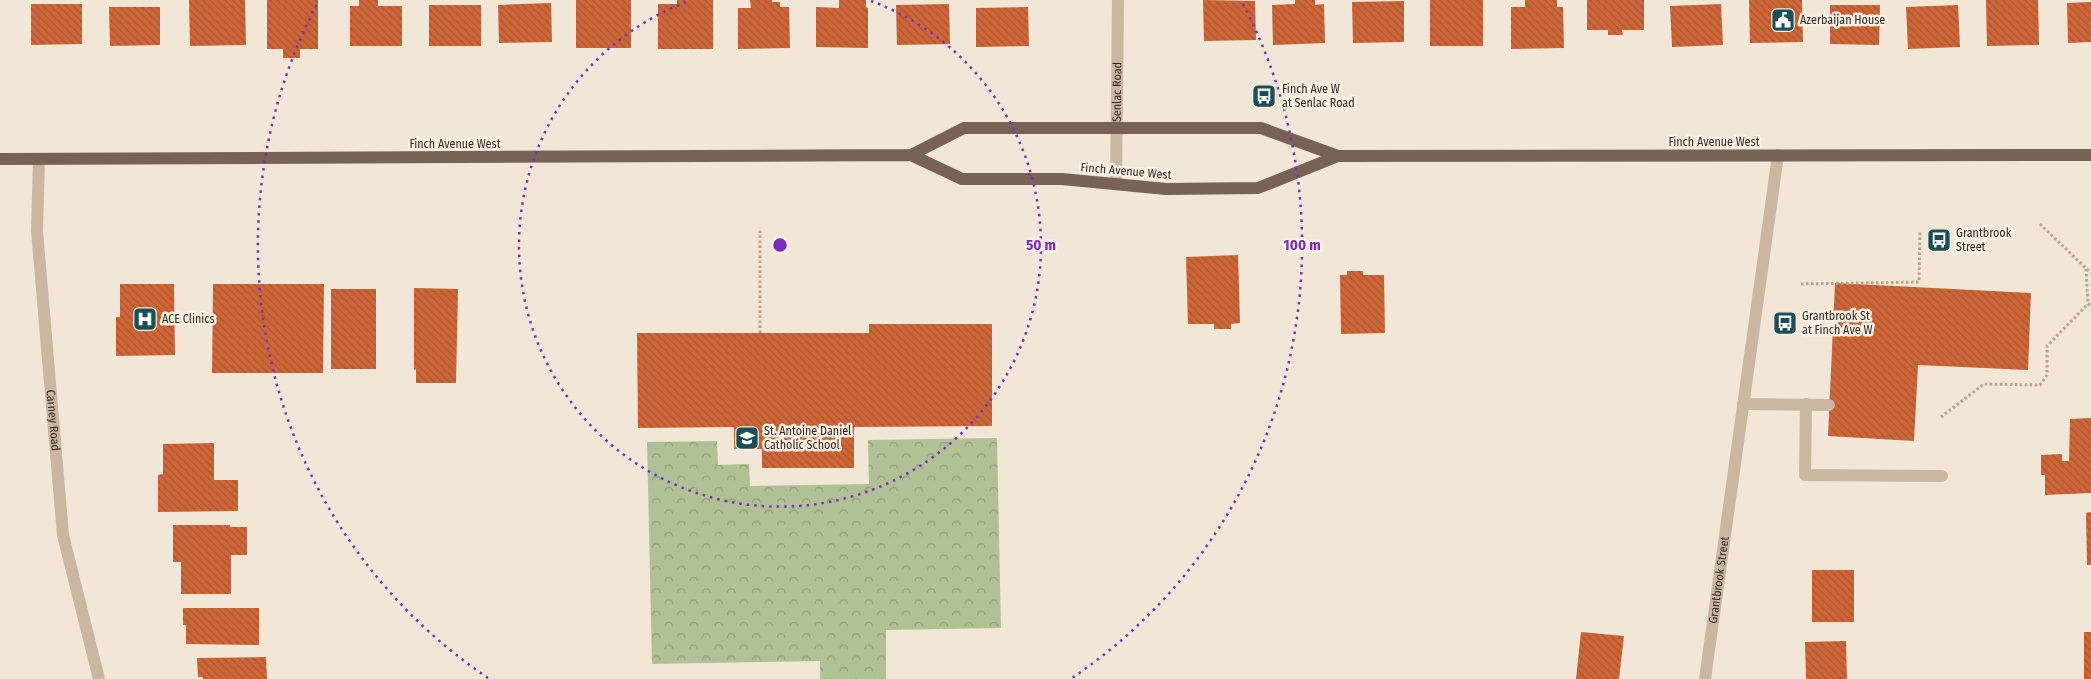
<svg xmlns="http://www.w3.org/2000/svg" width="2091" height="679" viewBox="0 0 2091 679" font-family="'Fira Sans Condensed',sans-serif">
<defs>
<pattern id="park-crowns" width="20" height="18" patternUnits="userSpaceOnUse" patternTransform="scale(1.25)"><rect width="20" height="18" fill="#b0c195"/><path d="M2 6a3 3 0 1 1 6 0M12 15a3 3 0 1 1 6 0" fill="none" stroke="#909d79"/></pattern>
<pattern id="building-back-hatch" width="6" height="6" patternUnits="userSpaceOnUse" patternTransform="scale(1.25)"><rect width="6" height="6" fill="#ce6638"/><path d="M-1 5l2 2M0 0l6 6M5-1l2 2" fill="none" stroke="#a8542f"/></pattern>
</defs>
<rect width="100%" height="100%" fill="#f2e7d6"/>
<path fill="url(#park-crowns)" d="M997,438L1001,628L886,630V679H820V661L652,664L647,442L717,441L718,465L749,464L750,486L869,484L868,440Z"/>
<path fill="url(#building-back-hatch)" d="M189,0H245L246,45L190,46Z
M267,0H318V49H300V58H283V49H267Z
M359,0H378V6H402V46H350V6H359Z
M576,0H631V48H576Z
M677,0H713V49H658V4H677Z
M750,0H772V2H780V7H789L790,48L738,49V8H751Z
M839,0H866V7L868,8V48L816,47V7L839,8Z
M1203,0L1255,1L1256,40L1204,41Z
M1295,0H1315V5L1324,4L1325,43L1273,45L1272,5L1295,4Z
M1430,0H1483V46H1430Z
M1525,0H1557V7H1563L1564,48L1511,49V7H1525Z
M1587,0H1644V30H1622L1623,35H1608V30H1587Z
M1749,0H1802L1803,42L1750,43Z
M1986,0H2038L2039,45L1987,46Z
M1404,1V42L1353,43L1352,2Z
M2091,2V42L2068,43L2067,3Z
M551,3L552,42L499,43L498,5Z
M31,4H82V44L31,45Z
M949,4L950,44L897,45L896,5Z
M1721,4L1723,45L1672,47L1670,6Z
M429,5H481V46H429Z
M1830,5H1880L1879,45L1830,44Z
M1958,5L1960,47L1908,49L1906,7Z
M109,7H160V45L110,46Z
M1028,7L1029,46L976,47V8Z
M1238,255L1240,323L1231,324V329H1214V324H1188L1186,257Z
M1347,271H1363V275H1384L1385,333L1341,334L1340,275H1347Z
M1835,283L2031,293L2028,370L1918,365L1914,441L1828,436Z
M120,284H174L175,355L116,356V317H120Z
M213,284H324L323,373H212Z
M414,288L458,289L456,383H416V369L414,370Z
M331,289H376V369H331Z
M869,324H992V426L854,427V468H762V449H734V427L638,428L637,333H869Z
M2091,418V493L2045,495V475H2041V455L2062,454V461H2069L2070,419Z
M214,443V480H238V511L158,512V475L163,474V444Z
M2091,512V565H2087L2086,513Z
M173,525H230V527H247V555H231V594H181V562H173Z
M1812,570H1854V622H1812Z
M183,608H259V645L186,644V625H183Z
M1581,632L1624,636L1619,679H1576Z
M2084,632H2091V679H2084Z
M1846,641L1847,679H1806L1805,642Z
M266,657L267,679H203V677H198L197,658Z"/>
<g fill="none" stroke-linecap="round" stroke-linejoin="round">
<path stroke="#b6a18c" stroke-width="3" stroke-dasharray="2.5 2.5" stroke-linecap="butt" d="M2040,224L2091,273
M2086,269L2088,304L2091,305
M1801,284L1919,282L1920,231
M760,333V229
M1941,417L1984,384L2040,385L2047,375V346L2088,304"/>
<g stroke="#cab7a1" stroke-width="12">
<path id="s1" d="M39,159L37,231L63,535L99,679"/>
<path id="s2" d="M1116,184L1118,0"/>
<path d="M1743,404L1829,405"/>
<path d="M1806,404L1805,475L1942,476"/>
<path id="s3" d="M1705,679L1778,155"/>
</g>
<path stroke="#776254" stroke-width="12" d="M911,155L964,128H1261L1338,156L2091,155
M0,159L911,155L962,179H1062L1166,189L1258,188L1338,156"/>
</g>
<g fill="none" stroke="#7b2cbf" stroke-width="2.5" stroke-dasharray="2.5 5">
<path d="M871 1A261 261 0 1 1 689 1"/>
<path d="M488 678A522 522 0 0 1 317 4M1243 4A522 522 0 0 1 1072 678"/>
</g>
<defs>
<g id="civic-square" transform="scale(1.25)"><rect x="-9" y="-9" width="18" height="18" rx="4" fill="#184f58" stroke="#faf0e2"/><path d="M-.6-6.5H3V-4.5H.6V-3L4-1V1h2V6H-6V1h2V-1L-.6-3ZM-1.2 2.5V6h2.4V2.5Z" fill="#fff"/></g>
<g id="bus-square" transform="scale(1.25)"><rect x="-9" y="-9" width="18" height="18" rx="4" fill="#184f58" stroke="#faf0e2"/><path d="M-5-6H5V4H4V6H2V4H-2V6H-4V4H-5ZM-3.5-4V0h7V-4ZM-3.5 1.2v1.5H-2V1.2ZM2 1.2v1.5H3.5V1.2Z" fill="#fff"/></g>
<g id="hospital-square" transform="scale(1.25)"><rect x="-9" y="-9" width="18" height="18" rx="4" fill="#184f58" stroke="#faf0e2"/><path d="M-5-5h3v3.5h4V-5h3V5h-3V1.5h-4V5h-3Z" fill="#fff"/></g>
<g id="school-square" transform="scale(1.25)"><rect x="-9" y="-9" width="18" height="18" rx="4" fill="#184f58" stroke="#faf0e2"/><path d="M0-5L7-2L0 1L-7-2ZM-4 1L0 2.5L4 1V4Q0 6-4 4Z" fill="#fff"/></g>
</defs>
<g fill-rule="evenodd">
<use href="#civic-square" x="1783" y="20"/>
<use href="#bus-square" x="1264" y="96"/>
<use href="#bus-square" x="1939" y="240"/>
<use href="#hospital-square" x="145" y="319"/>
<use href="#bus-square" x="1785" y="323"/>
<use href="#school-square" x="747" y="438"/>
</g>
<g text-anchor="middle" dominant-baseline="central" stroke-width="5" stroke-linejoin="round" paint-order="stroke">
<g font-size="12" fill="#342a24" stroke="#faf0e2" text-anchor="start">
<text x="1800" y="20">Azerbaijan House</text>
<text x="1282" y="89">Finch Ave W<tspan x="1282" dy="14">at Senlac Road</tspan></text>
<text x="1956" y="233">Grantbrook<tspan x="1956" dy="14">Street</tspan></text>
<text x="1802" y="316">Grantbrook St<tspan x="1802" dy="14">at Finch Ave W</tspan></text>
<text x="162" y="319">ACE Clinics</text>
<text x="764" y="431">St. Antoine Daniel<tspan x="764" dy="14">Catholic School</tspan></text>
</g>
<g font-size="12" fill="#342a24" stroke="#faf0e2">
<text stroke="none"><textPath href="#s2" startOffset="92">Senlac Road</textPath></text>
<text x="1714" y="142">Finch Avenue West</text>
<text x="455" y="144">Finch Avenue West</text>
<text transform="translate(1126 171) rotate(5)">Finch Avenue West</text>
<text stroke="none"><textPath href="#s1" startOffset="262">Carney Road</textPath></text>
<text stroke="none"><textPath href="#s3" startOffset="100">Grantbrook Street</textPath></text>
</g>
</g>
<circle cx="780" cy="245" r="8" fill="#7b2cbf" stroke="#faf0e2" stroke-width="2.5"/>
<g font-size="15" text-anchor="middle" font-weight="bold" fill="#7b2cbf" stroke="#faf0e2" stroke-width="5" stroke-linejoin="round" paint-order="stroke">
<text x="1041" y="250">50 m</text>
<text x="1302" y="250">100 m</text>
</g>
</svg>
